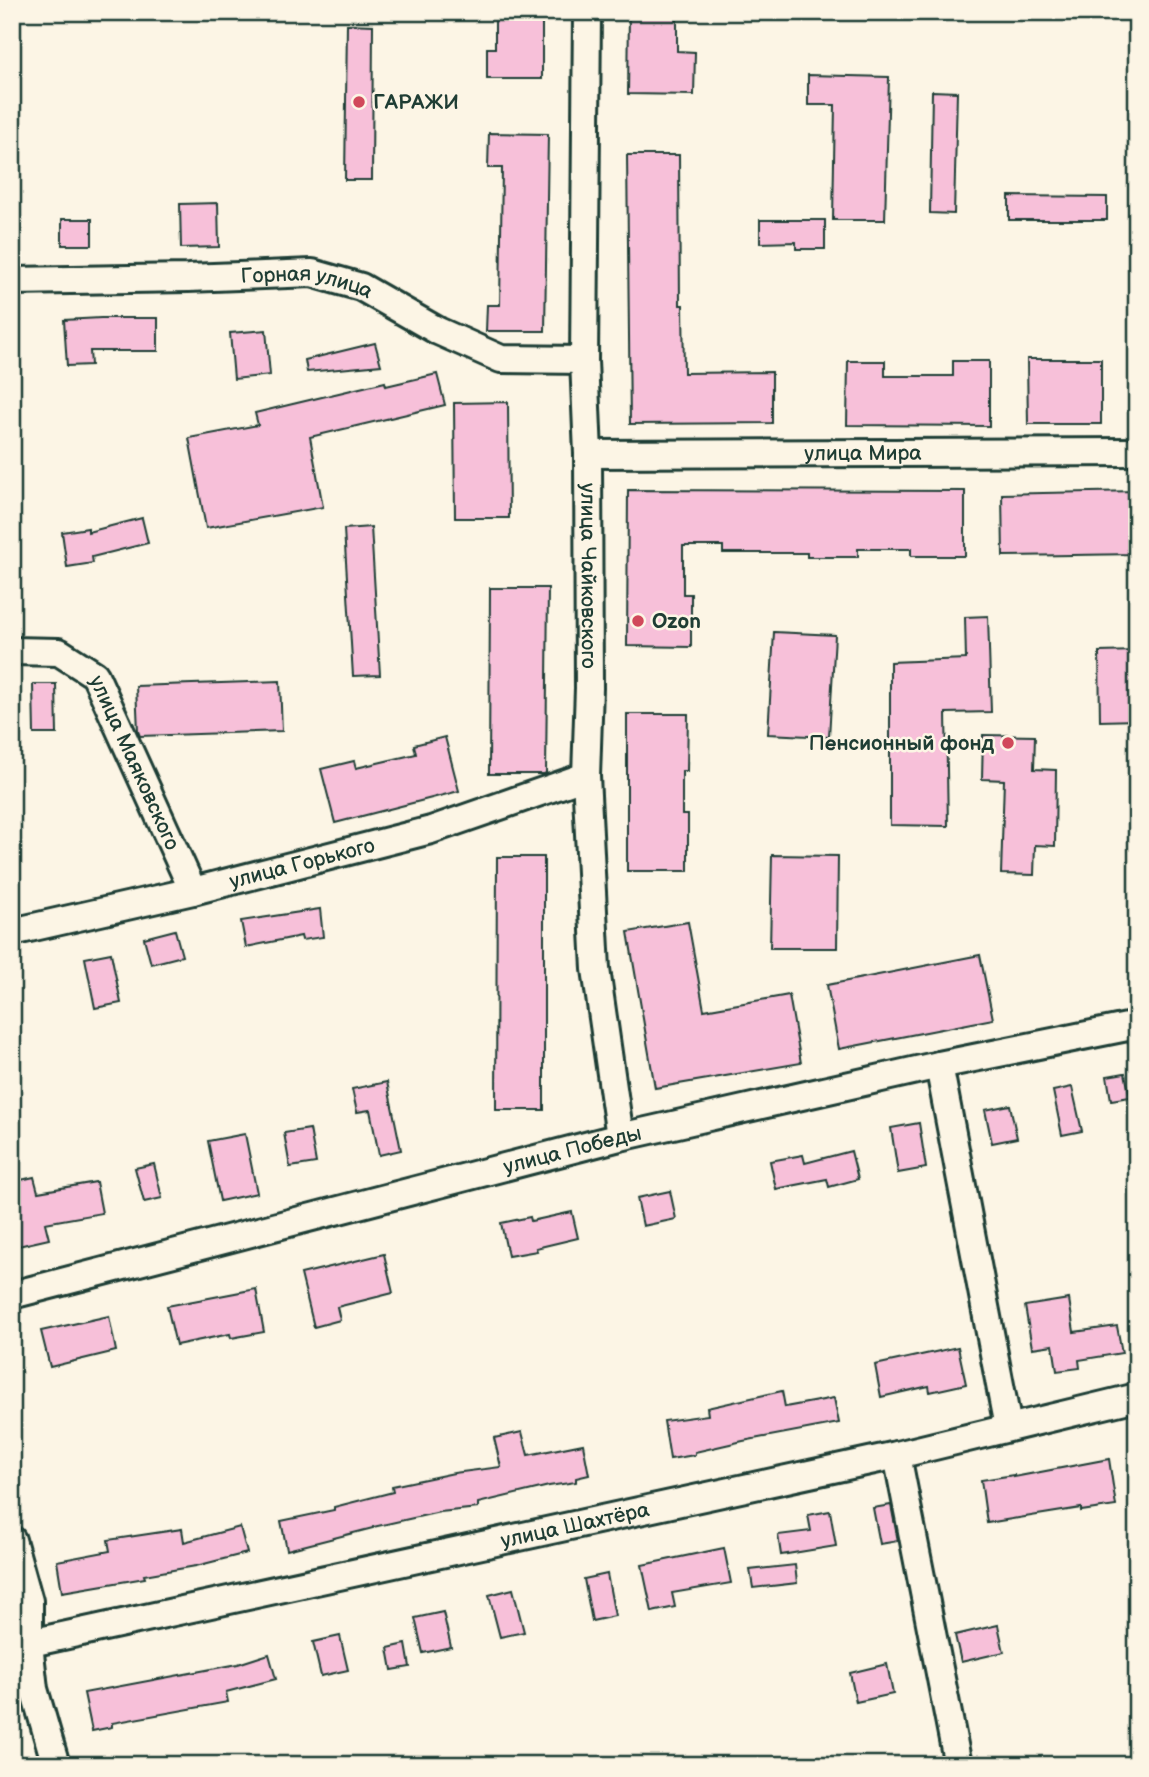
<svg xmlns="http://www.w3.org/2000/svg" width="1149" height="1777" viewBox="0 0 1149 1777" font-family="'Balsamiq Sans',sans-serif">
<rect width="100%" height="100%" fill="#fcf5e5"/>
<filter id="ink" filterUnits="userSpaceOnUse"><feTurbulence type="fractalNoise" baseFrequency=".0143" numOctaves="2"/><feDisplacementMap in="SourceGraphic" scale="14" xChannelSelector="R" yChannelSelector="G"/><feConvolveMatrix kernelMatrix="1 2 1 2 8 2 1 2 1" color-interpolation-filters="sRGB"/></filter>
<g filter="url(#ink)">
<path fill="#f7c0d9" stroke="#1f3d34" stroke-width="2" d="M495,12H542V79H487V48H495Z
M629,12H677V51L695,52L694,95L628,94Z
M347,24L373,25L372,180H345Z
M808,75L889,77L885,220H833L835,105H808Z
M932,91L957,92L954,214L930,213Z
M489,133L548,134L545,331H486L487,305H500L502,168H488Z
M627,155H679L680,305H683L684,373L772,372V423L630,424Z
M1009,196L1107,197V220H1009Z
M218,203L219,247L181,248L180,204Z
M62,219H92V245H62Z
M760,220H825V249H796V242L760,243Z
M101,318H158V351H90L91,365L67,366L64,320Z
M266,330L270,375L234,379L230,333Z
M375,343L381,365L307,372L305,360Z
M1027,359H1101V424H1028Z
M848,361H885V376H953V361H989V426L847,425Z
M437,374L445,405L310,437L323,507L206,528L189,438L258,425L255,413L385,382L386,386Z
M508,402L509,518H455L454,403Z
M628,490L965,491V556H911V549H858V557H807V553H723V546H683V594H691V647L627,646Z
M1137,491V554L1003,556L1002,494Z
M142,518L148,543L92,557L93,563L67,567L62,532L88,528V532Z
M371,527L380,675L353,676L344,529Z
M490,588H548L546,773L544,774H489Z
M988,616L991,712L946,713L948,826L890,825V662L966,659L965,617Z
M774,632L835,635L829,737L768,734Z
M1137,651V720L1100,721L1099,652Z
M280,681L282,731L140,736L138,731L136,686Z
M33,684H56L57,734H34Z
M627,714H688L687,771H682V815H688V871H627Z
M983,735L1035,736L1034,769L1056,770L1055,846L1035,845L1034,875L1001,874L1004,780L982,779Z
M445,737L459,791L335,823L321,769L354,761L356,768L416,754L414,745Z
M772,855L838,856L837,948H770Z
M497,857H544V1110H496Z
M320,909L323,937L302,940L301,936L246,947L241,921Z
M688,922L704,1010L789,995L801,1063L655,1088L628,932Z
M175,930L182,956L151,964L144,938Z
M111,953L121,1003L95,1008L85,958Z
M980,955L993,1019L839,1049L827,985Z
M1125,1073L1130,1097L1111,1100L1107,1076Z
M387,1082L401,1150L379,1155L370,1110L357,1112L352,1089Z
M1072,1087L1082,1131L1062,1135L1053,1091Z
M1010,1105L1017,1138L992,1143L985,1110Z
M919,1123L926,1168L898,1173L891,1128Z
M310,1129L316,1163L290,1167L284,1133Z
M245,1134L257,1193L220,1201L208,1141Z
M851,1151L858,1179L829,1187L827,1179L776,1189L770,1161L803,1155L805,1163Z
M154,1164L162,1198L144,1202L135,1168Z
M34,1177L38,1192L96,1182L102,1213L45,1223L49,1239L18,1246L12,1224V1182Z
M670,1191L676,1219L643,1226L637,1198Z
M572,1212L578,1238L536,1248L537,1251L508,1256L501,1223L530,1217L531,1221Z
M384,1254L393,1293L337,1307L340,1320L314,1327L301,1274Z
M256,1289L264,1332L231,1338L230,1334L176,1345L167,1306Z
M1069,1299L1074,1332L1117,1326L1122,1353L1079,1360L1080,1368L1057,1371L1053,1345L1032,1348L1025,1306Z
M109,1316L116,1351L50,1367L41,1331Z
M958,1347L966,1384L930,1392L929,1386L881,1397L875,1365Z
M782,1391L785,1407L834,1398L839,1423L743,1441L695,1452V1455L670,1459L664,1421L708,1415L707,1408Z
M522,1432L528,1455L583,1444L589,1475L576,1478V1482L549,1486L478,1503V1508L440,1512L373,1527V1528L287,1550L281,1521L334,1510V1507L393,1492L392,1486L454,1473L501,1467L494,1438Z
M1109,1459L1116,1506L1081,1511V1508L987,1523L981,1480L1014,1475V1477Z
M891,1505L898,1541L880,1544L873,1508Z
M830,1511L836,1546L781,1555L778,1535L811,1531L808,1515Z
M240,1527L247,1553L196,1566L144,1575L145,1578L62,1592L57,1561L110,1551L108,1540L182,1529L184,1542Z
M724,1548L731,1583L672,1593L675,1607L652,1612L642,1565Z
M795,1565L797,1583L753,1588L750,1570Z
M607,1574L615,1616L592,1621L584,1579Z
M513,1589L524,1632L500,1637L489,1595Z
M443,1612L451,1647L423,1653L415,1618Z
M998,1625L1004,1652L961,1662L955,1635Z
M340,1636L348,1670L321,1676L313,1642Z
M406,1644L410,1667L392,1670L388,1648Z
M269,1654L276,1679L226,1692L228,1702L112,1723V1727L92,1731L84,1693L238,1664Z
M887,1664L893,1694L856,1702L850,1673Z"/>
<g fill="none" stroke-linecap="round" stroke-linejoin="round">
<g stroke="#1f3d34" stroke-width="32">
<g id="minor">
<path id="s1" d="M587,12L584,360L588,454L589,688L586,776L596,969L620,1137"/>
<path id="s2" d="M12,281L188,278L312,273L361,287L438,331L501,359L584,360"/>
<path id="s3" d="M588,454L1137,452"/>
<path id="s4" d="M12,651L59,652L95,675L193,891"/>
<path id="s5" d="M12,932L193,891L431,830L586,776"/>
<path d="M939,1065L1008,1427"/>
<path id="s6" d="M12,1295L620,1137L939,1065L1137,1025"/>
<path d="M897,1455L958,1765"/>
<path d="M12,1540L29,1601V1644L34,1689L56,1765"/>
<path id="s7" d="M12,1647L897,1455L1137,1397"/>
</g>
</g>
<use href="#minor" stroke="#fcf5e5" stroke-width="26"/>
</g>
</g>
<g fill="#d1495b" stroke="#fcf5e5" stroke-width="2.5">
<circle cx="359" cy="102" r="7"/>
<circle cx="638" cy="621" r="7"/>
<circle cx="1008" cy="743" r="7"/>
</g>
<g text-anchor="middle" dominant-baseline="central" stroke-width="5" stroke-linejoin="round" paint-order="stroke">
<g font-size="21" font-weight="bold" fill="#1f3d34" stroke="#fcf5e5" text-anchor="start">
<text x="373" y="102">ГАРАЖИ</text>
<text x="652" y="621">Ozon</text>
<text x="994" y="743" text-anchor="end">Пенсионный фонд</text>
</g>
<g font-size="21" fill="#1f3d34" stroke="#fcf5e5">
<text stroke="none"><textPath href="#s2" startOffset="296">Горная улица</textPath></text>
<text stroke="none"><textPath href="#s3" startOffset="275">улица Мира</textPath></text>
<text stroke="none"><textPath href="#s1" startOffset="564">улица Чайковского</textPath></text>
<text stroke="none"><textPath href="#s4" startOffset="186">улица Маяковского</textPath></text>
<text stroke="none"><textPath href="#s5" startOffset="298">улица Горького</textPath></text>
<text stroke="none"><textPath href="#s6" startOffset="579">улица Победы</textPath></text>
<text stroke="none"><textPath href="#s7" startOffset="576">улица Шахтёра</textPath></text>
</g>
</g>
<rect width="1149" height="1777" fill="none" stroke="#fcf5e5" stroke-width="42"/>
<rect x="21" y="21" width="1107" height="1735" fill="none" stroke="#1f3d34" stroke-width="2.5" filter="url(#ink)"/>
</svg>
